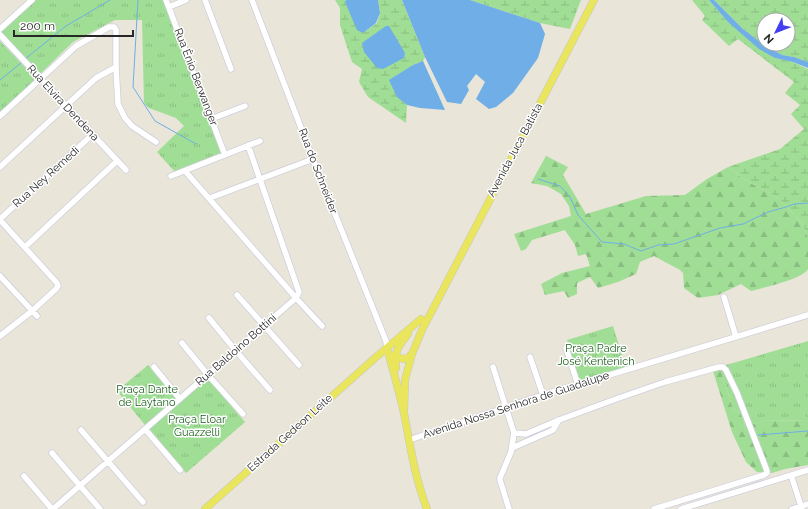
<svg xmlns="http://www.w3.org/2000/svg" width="808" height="509" viewBox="0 0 808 509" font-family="Raleway,sans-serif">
<defs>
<pattern id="grass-tufts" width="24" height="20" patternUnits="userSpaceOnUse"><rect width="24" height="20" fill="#a0de96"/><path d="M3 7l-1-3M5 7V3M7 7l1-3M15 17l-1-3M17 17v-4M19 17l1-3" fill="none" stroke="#8abe81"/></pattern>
<pattern id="forest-firs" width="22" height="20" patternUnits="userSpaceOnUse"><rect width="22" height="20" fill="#a0de96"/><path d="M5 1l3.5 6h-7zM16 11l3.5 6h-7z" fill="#8abe81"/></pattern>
<pattern id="wetland-marsh" width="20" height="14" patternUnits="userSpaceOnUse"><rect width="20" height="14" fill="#a0de96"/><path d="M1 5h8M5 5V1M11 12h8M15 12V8" fill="none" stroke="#8abe81"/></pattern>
</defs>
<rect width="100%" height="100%" fill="#e9e5d8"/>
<path fill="url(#grass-tufts)" d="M36,0H163L222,154L175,172L157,152L184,126L176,118L149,108L144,103L142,20H115L73,42L40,74L1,32Z
M0,41L36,79L0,112Z
M613,326L626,368L579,382L567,340Z
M808,341V420L763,421L746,427L740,413L733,409L720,368L726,365Z
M148,365L176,399L145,425L117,391Z
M208,379L245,422L186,473L149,429Z"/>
<path fill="url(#forest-firs)" d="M546,156L568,167L563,175L586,214L646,196L685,195L707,179L728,167L745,180L773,195L781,201L802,223L808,237V269C803,279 762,288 751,291L741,284L718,295L698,298L684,288L683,273L680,270L654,256L640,262L636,274L618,282L598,288L590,277L577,283V294L568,298L564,291L545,295L541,284L562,273L590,266L586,254L578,256L575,245L565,230L532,240L526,249L521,251L514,234L571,216L569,206L561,194L547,186L531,183Z
M720,368L733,409L740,413L746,427L762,421L808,420V465L785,469L772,473L757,472L746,462L732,432L713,371Z"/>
<path fill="url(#wetland-marsh)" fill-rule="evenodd" d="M335,0H346L345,2L363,33L377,23L380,13L378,0H402L425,57L423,61L413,65L397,96L407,105L406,123L368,97L359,82L362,69L352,62L347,47L340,25V8Z
M470,0H581L570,29L540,23Z
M692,0H709L728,22L775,58L793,62L808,69V237L802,223L781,201L773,195L745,180L728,167L780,149L804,129L791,114L800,105L785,93L794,82L738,39L729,46L702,20L705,16Z
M714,0H808V62L794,57L782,55L760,42L743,29ZM764,20H788V44H764Z"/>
<path fill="#6faee7" d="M346,0H378L380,13L376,23L363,33L357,30L345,2Z
M402,0H470L540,23L545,34L538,58L513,93L496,107L489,109L476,99L485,82L476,74L467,86L469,90L461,104L447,102L425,57Z
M709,0H714L743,29L760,42L782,55L794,57L808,62V68L793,62L775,58L759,49L728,22Z
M386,26H389L405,53L404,58L383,69L377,68L364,52L362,43Z
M423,61L445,110L420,108L407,105L397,97L389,80L413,65Z"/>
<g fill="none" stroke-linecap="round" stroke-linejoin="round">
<path stroke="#6faee7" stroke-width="1" d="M138,0L133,87L155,121L196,144
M25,59L66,26L110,0
M0,80L21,63
M538,179L560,186L570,197L578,215L602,242L624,244L641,251L658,245L674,244L720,228L743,224L768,212L786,207L794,204L808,203
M758,435L808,431"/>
<g stroke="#cecedf" stroke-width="7">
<path id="minor" d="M166,0L225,155
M205,0L231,69
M252,0L313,159L386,341L387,348
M169,7L186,0
M0,29L32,0
M0,35L126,170
M0,116L76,46L109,27H114L116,30V67L118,104L125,118L132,126L156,142
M211,119L245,106
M0,167L96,78L116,67
M185,171L296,298L322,326
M171,176L260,141
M210,198L313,159
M0,219L92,135
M0,220L57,283L58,286L56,289L32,311L0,336
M25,247L117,161
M0,276L37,316
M237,295L299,365
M724,297L736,337
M209,318L236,351L270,390
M182,343L208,375L243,414
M566,348L578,385
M530,357L543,395
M154,367L180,399
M493,367L514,433L511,452L500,478V480L509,509
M145,429L180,470
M81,430L143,502
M514,433L526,434L559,420L616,399L665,382L719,367H723L726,370L737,393L767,471V473L764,475L654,509
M409,440L543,395L808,315
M512,448L553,430L559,420
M52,453L100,509
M791,475L802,509
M24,476L52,509
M53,509L296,298L299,292L248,145
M681,509L808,470
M792,509L808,504"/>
</g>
<g stroke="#c7c7c7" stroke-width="8">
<path id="major" d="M387,348C393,370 399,391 404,413C410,445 415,478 427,509
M391,355C399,358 406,362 412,354
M396,368C395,350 397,348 408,334
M404,413L405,380L412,354L422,330L594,0
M205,509L375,358L421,319"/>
</g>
<use href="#minor" stroke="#fff" stroke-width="5.5"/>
<use href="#major" stroke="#e9e65e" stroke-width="7"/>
</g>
<g text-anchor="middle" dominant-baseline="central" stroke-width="3" stroke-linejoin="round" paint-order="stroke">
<g font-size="11" fill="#272727" stroke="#fff">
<text transform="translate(196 77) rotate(69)">Rua Ênio Berwanger</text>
<text transform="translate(63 103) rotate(47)">Rua Elvira Dendena</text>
<text transform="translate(515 150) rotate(-62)">Avenida Juca Batista</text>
<text transform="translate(318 171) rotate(69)">Rua do Schneider</text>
<text transform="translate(46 177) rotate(-42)">Rua Ney Remedi</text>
<text transform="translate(236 350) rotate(-41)">Rua Baldoino Bottini</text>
<text transform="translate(516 405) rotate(-18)">Avenida Nossa Senhora de Guadalupe</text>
<text transform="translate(290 433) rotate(-42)">Estrada Gedeon Leite</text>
</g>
<g font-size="11" fill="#1c5e1c" stroke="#fff">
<text x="596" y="348">Praça Padre<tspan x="596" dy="13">José Kentenich</tspan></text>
<text x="147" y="389">Praça Dante<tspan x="147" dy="13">de Laytano</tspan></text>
<text x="197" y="419">Praça Eloar<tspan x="197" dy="13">Guazzelli</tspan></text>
</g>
</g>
<g transform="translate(776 32) rotate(227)"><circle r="19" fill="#ffffff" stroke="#a9a9a9"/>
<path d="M0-3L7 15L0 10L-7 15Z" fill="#433ef0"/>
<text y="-6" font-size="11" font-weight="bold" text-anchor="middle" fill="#272727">N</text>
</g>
<path d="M14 30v6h119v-6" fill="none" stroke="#272727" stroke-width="2"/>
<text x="20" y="30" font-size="12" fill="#272727" stroke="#ffffff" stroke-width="3" paint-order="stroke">200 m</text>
</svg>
